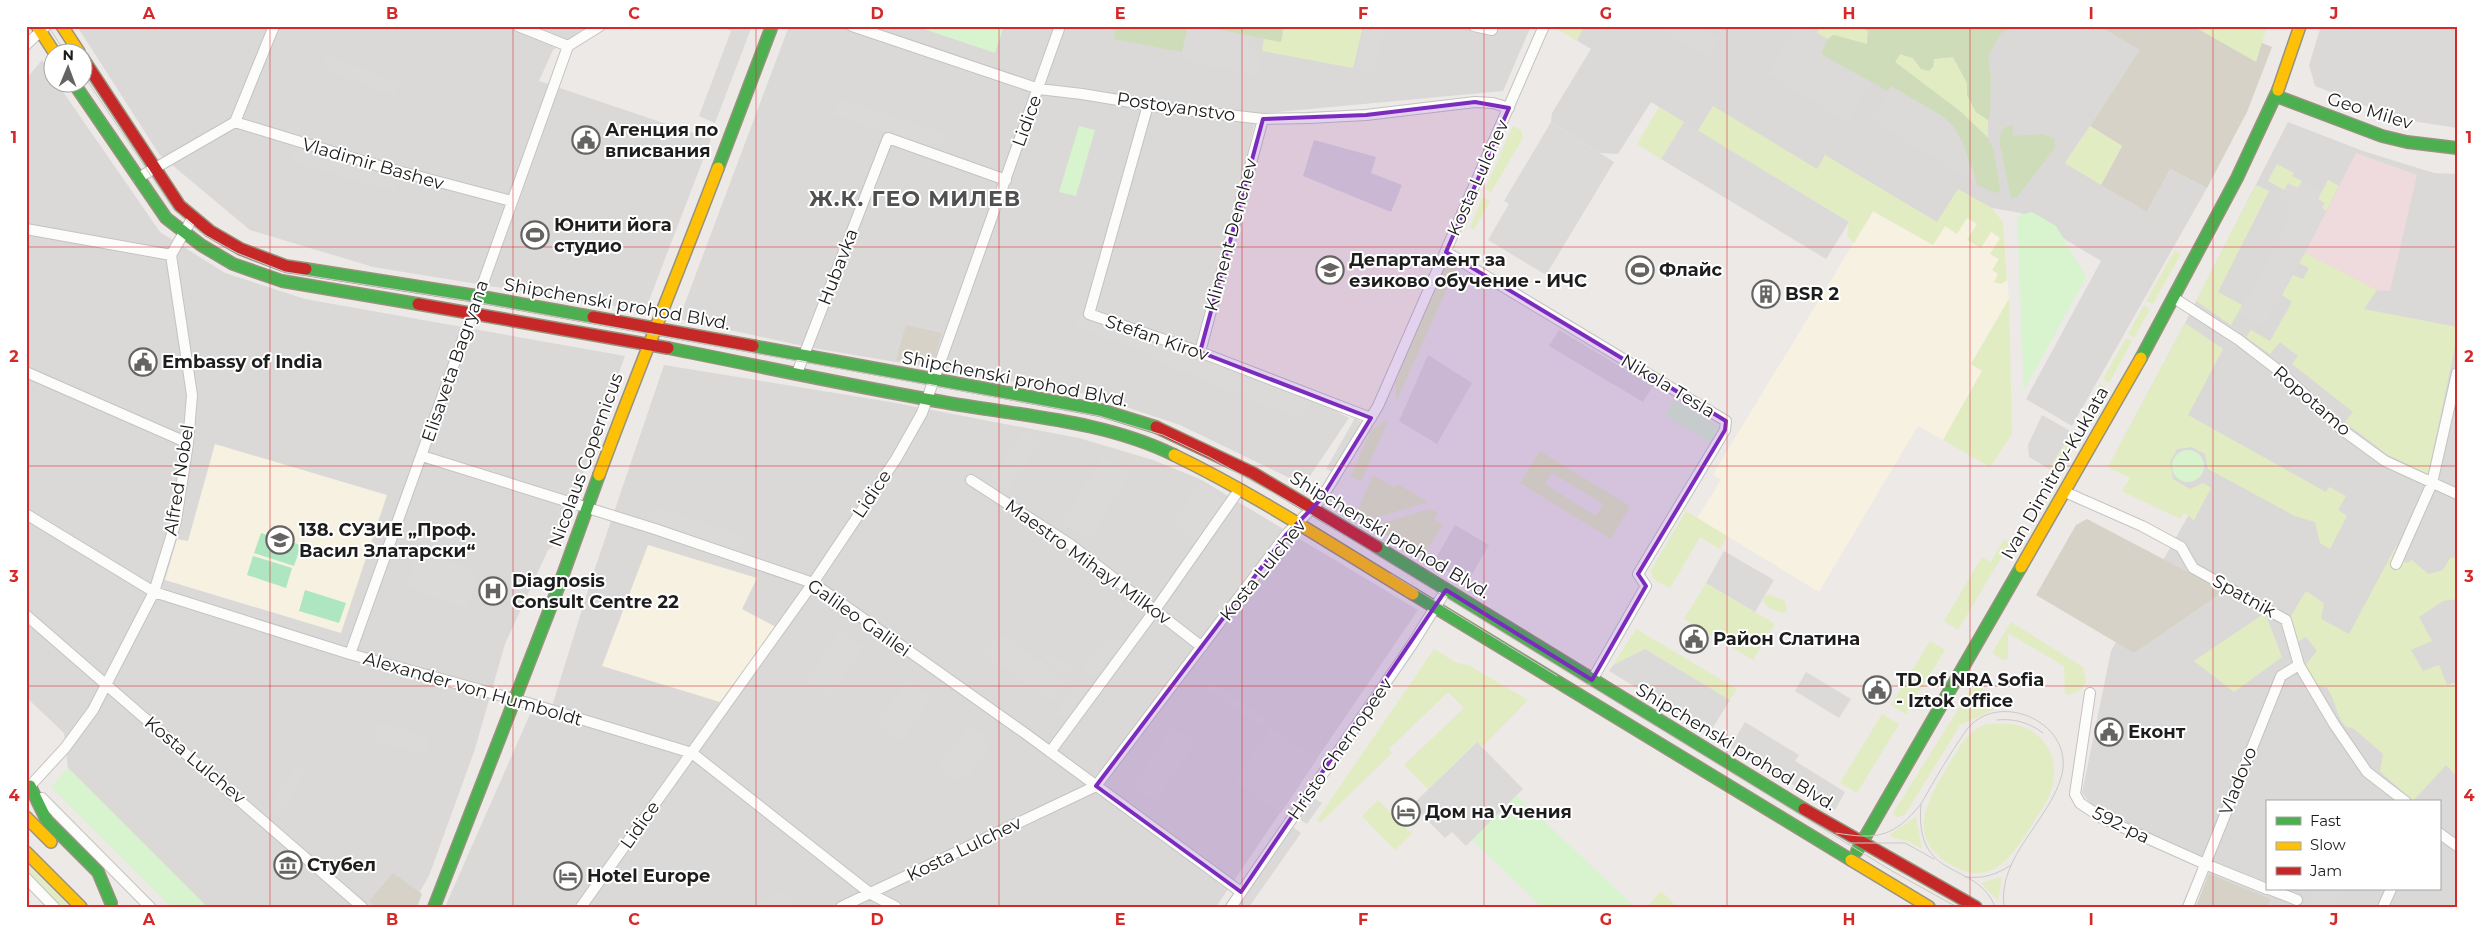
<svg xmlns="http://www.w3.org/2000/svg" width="2483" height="933" viewBox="0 0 2483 933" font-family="Montserrat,sans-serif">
<rect width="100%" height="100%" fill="#ece9e6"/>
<path fill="#dbd9d8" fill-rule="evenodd" d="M77,26H588L553,50L539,81L711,139L645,311L373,267L250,230L159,154Z
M789,26H1531L1503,91L1257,114L1197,362L1320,402L1349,418L1304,485L1180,425L1087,394L813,348L679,319Z
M1553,26H2099L2141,50L2065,163L2147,212L2170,169L2207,188L2072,426L2026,399L2101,261L2021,213L1992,208L1970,207L1945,226L1703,123L1698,131L1651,102L1618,154L1600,153L1551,122L1552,113L1591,49Z
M2321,26H2457V128L2399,119L2315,86L2309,65Z
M42,60L52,75V82L57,83L160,232L225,273L305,299L625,356L558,543L548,550L505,644L475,749L429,876L411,907H207L68,768L64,733L26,697V79Z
M2288,122L2363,151L2434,173L2457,174V907H2196L2212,863L2095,809L2082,793L2111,651L2195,504L2113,458L2185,323ZM2267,802H2439V889H2267Z
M664,365L890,402L1079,438L1153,460L1200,479L1418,610L1216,907H445L531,712L549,716L593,574Z"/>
<path fill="#efdbde" d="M2356,153L2417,175L2390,291L2377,290L2305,253Z"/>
<path fill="#f6f1e0" d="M1475,102L1509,108L1371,418L1200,352L1263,119Z
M1970,207L1992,208L2003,222L2009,299L1971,364L1982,371L1943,440L1918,426L1819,592L1697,518L1721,480L1713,474L1873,211L1933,245L1945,226Z
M215,444L387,495L341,633L165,580L177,539L188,541Z
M648,545L757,578L742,609L776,627L720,702L602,666Z"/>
<path fill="#d7d2c7" d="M2099,26H2240L2262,43L2272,47L2247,112L2207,188L2170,169L2147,212L2101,185L2122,146L2090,126L2140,50Z
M906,325L942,333L932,367L896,360Z
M2087,519L2224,591L2134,653L2036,595L2076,525Z
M393,873L422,894L417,907H376L369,901Z
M2209,874L2271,899L2268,907L2196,906Z"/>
<path fill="#e2ecc2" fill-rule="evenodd" d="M1284,26H1363L1353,68L1262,51L1264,39L1281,42Z
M1559,26H1584L1577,41L1558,29Z
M1820,26H1860L1868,31L1867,44L1834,35L1828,39L1817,33Z
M2193,26H2267L2256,62Z
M1900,54L1913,58L1921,69L1934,59L1953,57L1967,83V95L1976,112L1988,120V138L1961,112L1895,62Z
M1713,106L1817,169L1825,155L1937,222L1958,189L1992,208L2003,222L2007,280L2001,284L1994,282L1998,274L1992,270L1999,259L1990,254L2000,238L1991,232L1981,248L1967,240L1977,224L1967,218L1957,234L1945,226L1933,245L1873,211L1854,243L1847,236L1849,222L1698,131Z
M1659,107L1684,122L1661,159L1637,144Z
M1513,126L1521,130L1523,138L1491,192L1485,189Z
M2090,126L2122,146L2101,185L2065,163Z
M2277,164L2294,173L2292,176L2302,181L2298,189L2284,190L2268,181Z
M2328,180L2339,186L2326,211L2322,208L2318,199Z
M2256,185L2269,191L2218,292L2242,305L2231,325L2196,301Z
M1482,197L1490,201L1474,230L1470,228Z
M2175,250L2181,254L2153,304L2146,301Z
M2305,253L2377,290L2364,309L2457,327V337L2428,474L2388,455L2345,422L2353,412L2292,364L2298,356L2280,342L2270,354L2246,337L2251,330L2270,341L2292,302L2282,295L2293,275L2303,279L2309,268L2299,263Z
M1452,265L1457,267L1396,402L1395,379L1443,270Z
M2009,299L2012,434L1990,467L1943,440L1982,371L1971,364Z
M2144,305L2150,309L2134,338L2128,334Z
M2185,323L2223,349L2188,415L2326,492L2329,487L2346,496L2338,510L2347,516L2330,549L2320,543L2315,522L2295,516L2208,469L2205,454L2192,447L2177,449L2170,462L2173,479L2190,489L2203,483L2211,488L2194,520L2184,513L2180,519L2122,491L2130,478L2108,467Z
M2126,338L2132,341L2109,383L2103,379Z
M2100,384L2106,388L2083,429L2077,426Z
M1389,419L1361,482L1351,476L1371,430Z
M2071,434L2078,439L2056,474L2049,469Z
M1540,451L1630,506L1611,539L1520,483ZM1552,473L1603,504L1596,516L1545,484Z
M1373,475L1395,488L1398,484L1428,502L1368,520L1357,512Z
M1430,509L1438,513L1434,519L1443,525L1422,556L1372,526Z
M1686,511L1727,536L1720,549L1700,537L1670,588L1653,579L1651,570Z
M2004,539L2010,543L1958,630L1944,621L1982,557L1991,562Z
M2396,546L2406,563L2412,560L2428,574L2443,570L2450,558L2457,557V599L2443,601L2419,617L2432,641L2411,650L2423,671L2439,665L2447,685L2457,682V776L2446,765L2413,801L2380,771L2383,754L2353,728L2346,727C2335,714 2336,701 2327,687L2316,686L2304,667L2317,651L2306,637L2297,642L2289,619L2306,591L2324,603L2321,619L2349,634Z
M1706,583L1775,624L1753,660L1684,619Z
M1768,594L1785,601L1787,610L1783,613L1769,608L1764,602V598Z
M2265,613L2282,657L2234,692L2194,661Z
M2011,622L2083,667L2086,682L2082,689L2069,695L2065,693L2064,666L2008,633V659L2004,660L1992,653Z
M1636,629L1737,689L1730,700L1645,649L1613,665Z
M1930,641L1945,650L1906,714L1891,705Z
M1434,649L1457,663L1468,665L1528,700L1482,747L1476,742L1428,789L1404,765L1464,708L1448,692L1389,749L1392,753L1320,823L1317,820Z
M1974,684L1990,693V703L2006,704L1960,725L1909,808L1903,816L1895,817L1893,813Z
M1882,714L1899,724L1857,793L1840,783Z
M2011,724C2045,729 2063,760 2050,794C2046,804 2038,814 2033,823C2011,858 1991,890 1948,863C1904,835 1930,797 1949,764C1958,750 1967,731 1984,725C1992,723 2003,724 2011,724Z
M1378,800L1412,834L1395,850L1362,816Z
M1916,817L1922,849L1910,842L1892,837L1890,834Z
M26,864L70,907H60L26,873Z
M2002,877L1998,901L1981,883Z
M1661,891L1677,907L1648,906Z"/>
<path fill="#cedcb9" d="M1118,26H1188L1182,52L1113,39Z
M1200,26H1264L1283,30L1281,42Z
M1860,26H2018L2001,33L1988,57L1991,76L1990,117L1988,120L1976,112L1967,95V83L1953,57L1934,59L1933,67L1929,71L1921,69L1913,58L1900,54L1895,62L1961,112L1988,138L1994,151L2000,187L1999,192L1995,193L1977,185L1973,169L1891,86L1888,91L1820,54L1828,39L1833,35L1867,44L1868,31Z
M2012,124L2013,136L2042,134L2054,138L2055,148L2017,197L2011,198L2000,145L2001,130Z"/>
<path fill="#d7f4cf" d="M915,26H1004L995,53Z
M1079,126L1095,130L1076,196L1059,192Z
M2032,212L2056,226L2086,277L2024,390L2017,216Z
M1674,400L1719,427L1710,442L1665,415Z
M2172 466a16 16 0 1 1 32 0a16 16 0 1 1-32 0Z
M68,768L207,907H171L51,787Z
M1517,796L1635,907H1542L1472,840Z"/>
<path fill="#aee6c1" d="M261,533L301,545L294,566L254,553Z
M253,556L292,568L286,588L247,575Z
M305,590L346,603L339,623L299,611Z"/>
<path fill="#dcdad9" d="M720,26H752L715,123L699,116L731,31Z
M1188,26H1200L1250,36L1248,48L1262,51L1257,75L1181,60Z
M1366,26L1385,27L1374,73L1356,69Z
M1656,26H1699L1719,39L1708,57Z
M1796,26H1801L1828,39L1821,54L1871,82L1847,122L1768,74Z
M326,55L400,83L395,96L321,68Z
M1891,86L1942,116L1953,126L1963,143L1977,185L1872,119Z
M839,99L946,134L941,151L834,114Z
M1551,122L1614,162L1546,275L1488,240L1509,204L1504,201Z
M1684,122L1849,222L1826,259L1661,159Z
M1314,140L1376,157L1371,173L1402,185L1391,212L1303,176Z
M298,143L399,172L394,191L292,162Z
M2302,181L2321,192L2318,199L2325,203L2322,208L2326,211L2264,326L2239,312L2247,295L2250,296L2290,217L2288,216L2293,204L2277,198L2282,189L2284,190L2288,183L2298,188Z
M1080,314L1314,398L1299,419L1160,362L1154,355L1076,327Z
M1559,330L1653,386L1643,402L1549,346Z
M1428,355L1472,383L1437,444L1399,421Z
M2042,415L2072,432L2049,469L2029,457L2028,445Z
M1355,418L1361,422L1332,472L1326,469Z
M1023,431L1040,442L1008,489L991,478Z
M1103,456L1130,473L1089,540L1061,523Z
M1200,482L1226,500L1199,541L1172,524Z
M652,506L745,537L740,553L647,521Z
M1455,525L1489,545L1467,583L1433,563Z
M419,550L479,572L467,608L405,587Z
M1724,551L1774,580L1755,612L1706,583Z
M840,631L864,647L830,696L806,680Z
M999,633L1067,680L1052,701L984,654Z
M1110,634L1122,642L1094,678L1083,670Z
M1645,649L1730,700L1710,732L1609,671L1613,665Z
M1048,650L1073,670L1068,677L1043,657Z
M1806,672L1851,699L1839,718L1795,691Z
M907,680L932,696L902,741L877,724Z
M1211,681L1269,720L1263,728L1205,689Z
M1076,682L1086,689L1065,718L1056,712Z
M378,722L429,737L424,755L373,740Z
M1745,722L1799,755L1795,761L1845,792L1835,810L1730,747Z
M968,725L992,742L962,785L938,768Z
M1172,727L1196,743L1154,802L1131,786Z
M1270,727L1317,759L1281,813L1234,780Z
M1477,742L1523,789L1466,846L1452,832L1445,838L1412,805Z
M297,765L304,770L289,802L275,816L267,809Z
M1314,798L1322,803L1307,824L1299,819Z
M1293,827L1301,833L1249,907H1237Z
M2315,889H2340L2333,907H2308Z
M785,890L793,907H760L758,903Z"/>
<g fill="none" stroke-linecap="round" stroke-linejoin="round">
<g stroke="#c4c3c2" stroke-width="12">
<path id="street" d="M518,26L568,46
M852,26L1039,89L1082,94L1167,108L1263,119L1309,118L1366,115L1475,102L1493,103L1509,108
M1474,26L1492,30
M26,45L46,26
M1148,105L1089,314L1200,352L1371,418
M235,122L379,166L511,201
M138,178L235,122L274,26
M26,229L171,255
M1446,252L1726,421L1725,430L1638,574L1646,586L1592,680
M2174,298L2239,340L2283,374L2341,429L2385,461L2457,494
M1200,352L1263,119
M26,372L188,443
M797,373L888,138L1006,180
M422,456L655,529L813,583L1026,734L1241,892
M971,480L1071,545L1202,647
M2065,492L2142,526L2181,547L2193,568L2286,620L2299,665L2334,724L2367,772L2406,802
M26,514L154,592L350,654L528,703L692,753L871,894L896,907
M2396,564L2432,483L2457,373
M26,615L362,907
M350,654L568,46L600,26
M2090,693L2075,794L2080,803L2102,818L2205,864L2267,889
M1050,752L1155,610L1239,490
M30,786L65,748L93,710L154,592L176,521L188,443L192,395L171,255L193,217
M42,798L150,907
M2439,833L2457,846
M26,878L54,907
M2269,889L2297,900
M581,907L813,583L896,459L922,413L1060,26
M841,907L1096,786L1286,535L1321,499L1378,406L1544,26
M1231,907L1411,646L1446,590
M2188,907L2281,676L2299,665
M2383,907L2391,889"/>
</g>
<g stroke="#97937d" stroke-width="14">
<path id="fast" d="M73,82L166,218L201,245L233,264L282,281L418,304
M2276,96L2382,136L2407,142L2457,148
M718,168L772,26
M306,269L477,296L593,317
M753,346L1101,410L1156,427
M668,348C759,366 851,386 943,402C1020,416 1103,420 1174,455
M2141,358L2237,178L2278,90
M1377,547L1804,809
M1413,594L1851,860
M30,786L47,821L98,872L111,903
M1857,851L2021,567
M434,907L560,583L599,475"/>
</g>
<g stroke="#97937d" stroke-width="14">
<path id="slow" d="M37,26L54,52
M62,26L79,52
M2278,90L2300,26
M1174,455C1257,495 1335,547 1413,594
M599,475C637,372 679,271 718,168
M2021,567L2141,358
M26,817L51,842
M26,852L81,907
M1851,860L1929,907"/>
</g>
<g stroke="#97937d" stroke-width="14">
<path id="jam" d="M82,57L180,206L210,231L241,249L286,266L306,269
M418,304L668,348
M593,317L753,346
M1156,427L1253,473L1377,547
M1804,809L1976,907"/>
</g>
<use href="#street" stroke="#fcfcfb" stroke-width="10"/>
<use href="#fast" stroke="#4caf50" stroke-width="11"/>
<use href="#slow" stroke="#ffc107" stroke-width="11"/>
<use href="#jam" stroke="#c62828" stroke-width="11"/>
<path stroke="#cacac9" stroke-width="1" d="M48,26L65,52
M82,73L174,210L203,234L237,253L285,272L475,302L1099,416L1163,435L1209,457L1295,505L1892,871L1957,907
M1391,574L1557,676
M1997,720C2014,718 2030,723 2043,733
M1836,833C1878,840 1894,837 1921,804
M1848,843H1905L1934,859
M1965,877C1983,879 1996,875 2011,865
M1995,907C1977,859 1914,884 1921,804C1935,779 1949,755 1965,732C1995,688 2074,721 2062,774C2051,820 1997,856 2004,907"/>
</g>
<path fill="#7b2cbf" fill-opacity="0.2" stroke="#7b2cbf" stroke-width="4" stroke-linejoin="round" d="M1475,102L1509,108L1446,252L1726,421L1725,430L1638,574L1646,586L1592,680L1446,590L1241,892L1096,786L1286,535L1321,499L1371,418L1200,352L1263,119L1366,115Z"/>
<path fill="none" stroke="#d62828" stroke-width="1" stroke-opacity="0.55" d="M270,26V907M513,26V907M756,26V907M999,26V907M1242,26V907M1484,26V907M1727,26V907M1970,26V907M2213,26V907M26,247H2457M26,466H2457M26,686H2457"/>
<defs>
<g id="civic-ring" transform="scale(1.4375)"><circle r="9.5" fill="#fff" stroke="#656463" stroke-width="1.5"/><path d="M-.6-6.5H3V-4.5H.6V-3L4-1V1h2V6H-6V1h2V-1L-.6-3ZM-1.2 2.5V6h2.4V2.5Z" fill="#656463"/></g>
<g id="stadium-ring" transform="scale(1.4375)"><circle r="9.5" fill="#fff" stroke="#656463" stroke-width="1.5"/><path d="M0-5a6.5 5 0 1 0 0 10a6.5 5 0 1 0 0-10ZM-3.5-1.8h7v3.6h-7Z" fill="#656463"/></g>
<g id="university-ring" transform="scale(1.4375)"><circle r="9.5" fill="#fff" stroke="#656463" stroke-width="1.5"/><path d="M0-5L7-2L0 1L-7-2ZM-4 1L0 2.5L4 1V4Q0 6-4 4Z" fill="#656463"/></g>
<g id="building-ring" transform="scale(1.4375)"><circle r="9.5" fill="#fff" stroke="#656463" stroke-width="1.5"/><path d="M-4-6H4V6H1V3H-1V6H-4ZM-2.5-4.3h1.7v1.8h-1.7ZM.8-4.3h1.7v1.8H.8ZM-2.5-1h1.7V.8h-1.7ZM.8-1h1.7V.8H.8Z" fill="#656463"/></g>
<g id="school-ring" transform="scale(1.4375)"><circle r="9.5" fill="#fff" stroke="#656463" stroke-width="1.5"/><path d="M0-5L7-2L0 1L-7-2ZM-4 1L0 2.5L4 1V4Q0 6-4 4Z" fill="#656463"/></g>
<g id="hospital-ring" transform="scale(1.4375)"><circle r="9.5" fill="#fff" stroke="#656463" stroke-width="1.5"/><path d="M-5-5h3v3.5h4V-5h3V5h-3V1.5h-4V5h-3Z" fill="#656463"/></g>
<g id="hotel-ring" transform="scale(1.4375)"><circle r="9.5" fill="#fff" stroke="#656463" stroke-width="1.5"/><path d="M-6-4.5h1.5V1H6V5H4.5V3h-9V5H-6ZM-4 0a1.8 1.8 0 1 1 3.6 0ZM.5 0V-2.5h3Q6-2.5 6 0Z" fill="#656463"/></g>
<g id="museum-ring" transform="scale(1.4375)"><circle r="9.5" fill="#fff" stroke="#656463" stroke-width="1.5"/><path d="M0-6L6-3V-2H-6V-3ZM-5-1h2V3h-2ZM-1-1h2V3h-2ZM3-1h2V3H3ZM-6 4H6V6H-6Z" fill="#656463"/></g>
</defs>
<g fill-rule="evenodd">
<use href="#civic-ring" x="586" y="140"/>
<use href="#stadium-ring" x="535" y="235"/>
<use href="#university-ring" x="1330" y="270"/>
<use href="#stadium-ring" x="1640" y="270"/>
<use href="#building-ring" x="1766" y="294"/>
<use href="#civic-ring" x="143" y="362"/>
<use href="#school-ring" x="280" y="540"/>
<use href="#hospital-ring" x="493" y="591"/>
<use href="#civic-ring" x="1694" y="639"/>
<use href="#civic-ring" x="1877" y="690"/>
<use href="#civic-ring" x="2109" y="732"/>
<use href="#hotel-ring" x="1406" y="812"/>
<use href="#museum-ring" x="288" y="865"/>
<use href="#hotel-ring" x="568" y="876"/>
</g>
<g text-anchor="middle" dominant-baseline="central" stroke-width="4" stroke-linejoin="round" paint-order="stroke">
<g font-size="18" fill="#1d1d1d" stroke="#fff">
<text transform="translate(1176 107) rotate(8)">Postoyanstvo</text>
<text transform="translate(2370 111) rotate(17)">Geo Milev</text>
<text transform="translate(1027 121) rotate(-70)">Lidice</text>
<text transform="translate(373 164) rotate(16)">Vladimir Bashev</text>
<text transform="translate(1478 178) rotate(-66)">Kosta Lulchev</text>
<text transform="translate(1231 235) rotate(-75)">Kliment Denchev</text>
<text transform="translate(838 267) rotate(-69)">Hubavka</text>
<text transform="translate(617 304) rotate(10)">Shipchenski prohod Blvd.</text>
<text transform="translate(1157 338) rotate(19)">Stefan Kirov</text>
<text transform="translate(455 361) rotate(-71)">Elisaveta Bagryana</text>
<text transform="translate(1015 379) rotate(11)">Shipchenski prohod Blvd.</text>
<text transform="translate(1668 386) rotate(31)">Nikola Tesla</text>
<text transform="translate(2312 401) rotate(41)">Ropotamo</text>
<text transform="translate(586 460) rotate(-70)">Nicolaus Copernicus</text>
<text transform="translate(2055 473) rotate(-60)">Ivan Dimitrov-Kuklata</text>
<text transform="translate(179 480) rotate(-81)">Alfred Nobel</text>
<text transform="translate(872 494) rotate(-56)">Lidice</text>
<text transform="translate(1390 535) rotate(31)">Shipchenski prohod Blvd.</text>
<text transform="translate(1088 562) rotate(36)">Maestro Mihayl Milkov</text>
<text transform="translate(1263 570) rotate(-51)">Kosta Lulchev</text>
<text transform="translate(2244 596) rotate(29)">Spatnik</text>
<text transform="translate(859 618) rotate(35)">Galileo Galilei</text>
<text transform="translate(473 689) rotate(16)">Alexander von Humboldt</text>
<text transform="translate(1736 747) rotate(31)">Shipchenski prohod Blvd.</text>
<text transform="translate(1340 749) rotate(-55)">Hristo Chernopeev</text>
<text transform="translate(195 760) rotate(40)">Kosta Lulchev</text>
<text transform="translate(2238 781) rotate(-68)">Vladovo</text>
<text transform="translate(640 825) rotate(-55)">Lidice</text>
<text transform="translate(2121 825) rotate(26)">592-ра</text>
<text transform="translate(964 849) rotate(-26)">Kosta Lulchev</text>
</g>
<g font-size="18" font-weight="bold" fill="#1d1d1d" stroke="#fff" text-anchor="start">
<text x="605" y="130">Агенция по<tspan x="605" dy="21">вписвания</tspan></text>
<text x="554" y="225">Юнити йога<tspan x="554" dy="21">студио</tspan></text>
<text x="1349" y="260">Департамент за<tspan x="1349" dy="21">езиково обучение - ИЧС</tspan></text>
<text x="1659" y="270">Флайс</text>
<text x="1785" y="294">BSR 2</text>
<text x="162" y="362">Embassy of India</text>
<text x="299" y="530">138. СУЗИЕ „Проф.<tspan x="299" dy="21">Васил Златарски“</tspan></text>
<text x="512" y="581">Diagnosis<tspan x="512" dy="21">Consult Centre 22</tspan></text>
<text x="1713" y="639">Район Слатина</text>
<text x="1896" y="680">TD of NRA Sofia<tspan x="1896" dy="21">- Iztok office</tspan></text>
<text x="2128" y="732">Еконт</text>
<text x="1425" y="812">Дом на Учения</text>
<text x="307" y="865">Стубел</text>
<text x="587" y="876">Hotel Europe</text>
</g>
<g font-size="22" font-weight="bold" letter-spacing="1" fill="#505050" stroke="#fff">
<text x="915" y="198">Ж.К. ГЕО МИЛЕВ</text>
</g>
</g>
<rect width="2483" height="933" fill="none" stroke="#ffffff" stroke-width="55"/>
<rect x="2266" y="800" width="175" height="90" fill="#ffffff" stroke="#a5a5a5"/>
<rect x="2276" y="817" width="25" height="8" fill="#4caf50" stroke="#a5a5a5"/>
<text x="2310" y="826" font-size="15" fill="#1d1d1d">Fast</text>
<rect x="2276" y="842" width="25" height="8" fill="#ffc107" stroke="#a5a5a5"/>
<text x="2310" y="850" font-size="15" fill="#1d1d1d">Slow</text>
<rect x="2276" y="867" width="25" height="8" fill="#c62828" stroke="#a5a5a5"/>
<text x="2310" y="876" font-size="15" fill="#1d1d1d">Jam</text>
<g transform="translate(68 68) rotate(1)"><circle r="24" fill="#ffffff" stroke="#a5a5a5"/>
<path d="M0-4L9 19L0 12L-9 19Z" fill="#656463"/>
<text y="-8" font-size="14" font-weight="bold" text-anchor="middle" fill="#1d1d1d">N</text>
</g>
<rect x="28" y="28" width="2428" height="878" fill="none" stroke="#d62828" stroke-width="2"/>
<g font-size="16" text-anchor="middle" font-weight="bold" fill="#d62828">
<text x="149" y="19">A</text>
<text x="392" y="19">B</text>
<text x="634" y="19">C</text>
<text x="877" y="19">D</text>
<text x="1120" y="19">E</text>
<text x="1363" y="19">F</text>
<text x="1606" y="19">G</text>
<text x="1849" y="19">H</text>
<text x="2091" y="19">I</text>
<text x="2334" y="19">J</text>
<text x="14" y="143">1</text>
<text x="2469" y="143">1</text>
<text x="14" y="362">2</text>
<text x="2469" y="362">2</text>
<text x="14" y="582">3</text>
<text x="2469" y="582">3</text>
<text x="14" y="801">4</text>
<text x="2469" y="801">4</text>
<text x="149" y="925">A</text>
<text x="392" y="925">B</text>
<text x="634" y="925">C</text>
<text x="877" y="925">D</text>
<text x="1120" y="925">E</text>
<text x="1363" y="925">F</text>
<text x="1606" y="925">G</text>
<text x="1849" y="925">H</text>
<text x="2091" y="925">I</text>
<text x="2334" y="925">J</text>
</g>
</svg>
